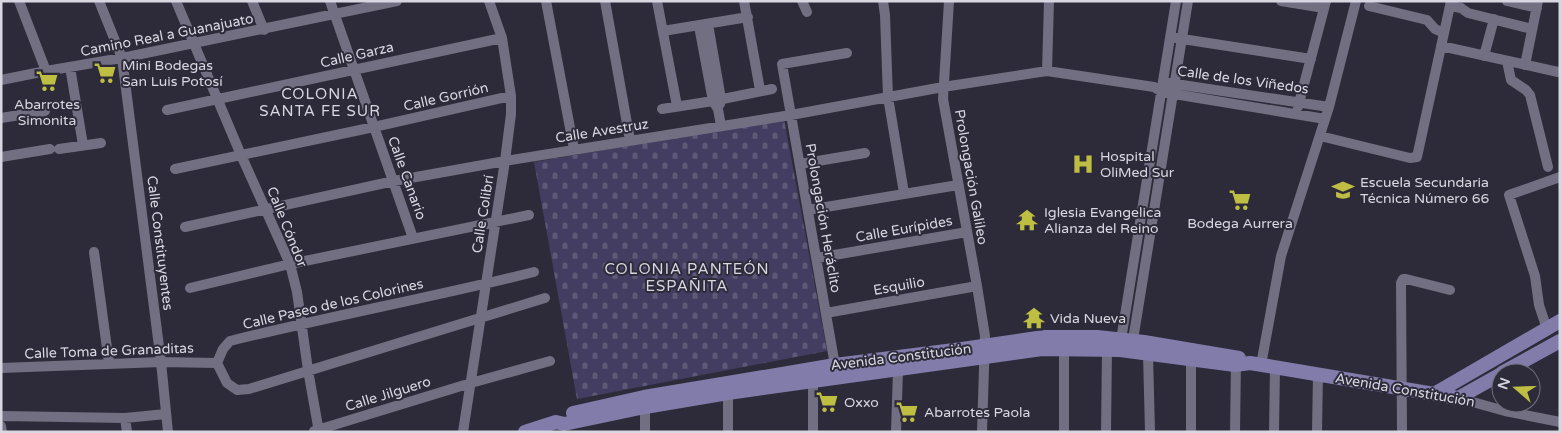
<svg xmlns="http://www.w3.org/2000/svg" width="1561" height="433" viewBox="0 0 1561 433" font-family="'Varela Round',sans-serif">
<defs>
<pattern id="cemetery-stones" width="16" height="16" patternUnits="userSpaceOnUse" patternTransform="scale(1.25)"><rect width="16" height="16" fill="#433e61"/><path d="M2 7V4a2 2 0 0 1 4 0v3zM10 15v-3a2 2 0 0 1 4 0v3z" fill="#5d5977"/></pattern>
</defs>
<rect width="100%" height="100%" fill="#2d2b3a"/>
<path fill="url(#cemetery-stones)" d="M784,119L827,351L577,399L534,162Z"/>
<g fill="none" stroke-linecap="round" stroke-linejoin="round">
<path stroke="#716f81" stroke-width="10" d="M19,1L46,71
M99,1L122,58L161,362L168,432
M176,1L241,155L290,264L297,292L308,370L319,432
M252,1L264,30
M330,1L413,238
M546,1L574,149
M605,1L630,140
M657,1L677,106
M744,1L760,90
M802,1L807,12
M883,1L885,15L888,97L904,193
M949,1L943,99L977,286L985,336L982,432
M1281,1L1324,8
M1507,1L1537,8
M1369,6L1427,20L1435,29L1444,33
M1450,6L1461,8L1468,13L1532,29
M708,24L721,99L720,104
M699,26L713,101L718,109L721,126
M663,31L748,17
M1176,38L1311,59
M1441,46L1558,72
M1484,56L1494,19
M1507,61L1511,80L1526,90L1530,95L1548,167
M1525,65L1538,1
M70,67L83,145
M1047,71L1049,1
M1,80L46,71L122,58L397,1
M1169,83L1329,107
M1298,107L1326,1
M662,109L713,101L772,89
M167,110L502,38
M1,118L45,111
M1320,136L1410,158L1417,157L1451,1
M59,149L101,143
M1,157L50,149
M800,164L865,153
M175,169L374,127L511,96
M808,210L958,185
M185,227L394,181L505,161L791,115L943,87L1047,71L1154,87L1162,92L1325,119
M94,252L109,363
M817,258L967,232
M534,272C433,297 331,316 230,341L223,349L217,363L227,383L237,390L249,389L545,298
M190,288L290,264L529,215
M826,313L977,286
M1547,329L1539,305L1535,276L1509,195L1560,177
M1120,346L1176,1
M1132,346L1188,1
M1064,348V432
M1148,354L1150,432
M1191,360V432
M1261,365L1281,256L1329,107L1356,1
M1,368L161,362L217,363
M836,371L782,64L847,53
M813,380V432
M728,393V432
M1458,398L1505,411L1560,422
M645,407V432
M1,416L125,418L166,414
M125,418L127,432
M1,426L2,432
M314,431L471,383L550,361
M463,432L505,161L511,114V96L502,38L489,1
M896,432L898,370
M1106,432L1107,349
M1235,432L1236,360
M1274,432L1275,367
M1317,432L1318,374
M1402,432L1401,283L1403,279H1406L1450,290"/>
<path stroke="#827cab" stroke-width="14" d="M1502,373L1560,341
M1434,394L1560,321
M573,413L644,397L835,365L962,349L1044,337H1097L1144,342L1239,358
M525,432L556,422L564,424L645,407L728,393L1042,349L1120,350L1235,365L1250,363L1458,398L1501,374"/>
</g>
<defs>
<g id="supermarket-bare" transform="scale(1.725)"><path d="M-6-5.5h2.5l.6 2H6L4.5 2H-2.5L-4.4-4H-6ZM-1.5 3.2a1.3 1.3 0 1 0 .1 0ZM3 3.2a1.3 1.3 0 1 0 .1 0Z" fill="#bebf42" stroke="#2d2b3a" stroke-width="2.5" paint-order="stroke"/></g>
<g id="hospital-bare" transform="scale(1.725)"><path d="M-5-5h3v3.5h4V-5h3V5h-3V1.5h-4V5h-3Z" fill="#bebf42" stroke="#2d2b3a" stroke-width="2.5" paint-order="stroke"/></g>
<g id="school-bare" transform="scale(1.725)"><path d="M0-5L7-2L0 1L-7-2ZM-4 1L0 2.5L4 1V4Q0 6-4 4Z" fill="#bebf42" stroke="#2d2b3a" stroke-width="2.5" paint-order="stroke"/></g>
<g id="temple-bare" transform="scale(1.725)"><path d="M0-6L5-2H3V0L6.5 2.5H4V6H1.5V3h-3V6H-4V2.5H-6.5L-3 0V-2H-5Z" fill="#bebf42" stroke="#2d2b3a" stroke-width="2.5" paint-order="stroke"/></g>
</defs>
<g fill-rule="evenodd">
<use href="#supermarket-bare" x="105" y="73"/>
<use href="#supermarket-bare" x="47" y="81"/>
<use href="#hospital-bare" x="1083" y="164"/>
<use href="#school-bare" x="1343" y="190"/>
<use href="#supermarket-bare" x="1240" y="200"/>
<use href="#temple-bare" x="1027" y="220"/>
<use href="#temple-bare" x="1034" y="318"/>
<use href="#supermarket-bare" x="827" y="402"/>
<use href="#supermarket-bare" x="907" y="412"/>
</g>
<g text-anchor="middle" dominant-baseline="central" stroke-width="4" stroke-linejoin="round" paint-order="stroke">
<g font-size="14" fill="#d8d7e1" stroke="#2d2b3a">
<text transform="translate(167 35) rotate(-11)">Camino Real a Guanajuato</text>
<text transform="translate(357 55) rotate(-13)">Calle Garza</text>
<text transform="translate(1243 80) rotate(8)">Calle de los Viñedos</text>
<text transform="translate(446 97) rotate(-13)">Calle Gorrión</text>
<text transform="translate(602 131) rotate(-9)">Calle Avestruz</text>
<text transform="translate(971 177) rotate(80)">Prolongación Galileo</text>
<text transform="translate(407 178) rotate(70)">Calle Canario</text>
<text transform="translate(483 214) rotate(-81)">Calle Colibrí</text>
<text transform="translate(823 218) rotate(80)">Prolongación Heráclito</text>
<text transform="translate(287 227) rotate(68)">Calle Cóndor</text>
<text transform="translate(904 229) rotate(-10)">Calle Eurípides</text>
<text transform="translate(160 243) rotate(83)">Calle Constituyentes</text>
<text transform="translate(899 286) rotate(-10)">Esquilio</text>
<text transform="translate(333 304) rotate(-13)">Calle Paseo de los Colorines</text>
<text transform="translate(109 351) rotate(-2)">Calle Toma de Granaditas</text>
<text transform="translate(901 357) rotate(-7)">Avenida Constitución</text>
<text transform="translate(1405 390) rotate(10)">Avenida Constitución</text>
<text transform="translate(388 394) rotate(-17)">Calle Jilguero</text>
</g>
<g font-size="14" fill="#d8d7e1" stroke="#2d2b3a" text-anchor="start">
<text x="122" y="65">Mini Bodegas<tspan x="122" dy="16">San Luis Potosí</tspan></text>
<text x="47" y="104" text-anchor="middle">Abarrotes<tspan x="47" dy="16">Simonita</tspan></text>
<text x="1100" y="156">Hospital<tspan x="1100" dy="16">OliMed Sur</tspan></text>
<text x="1360" y="182">Escuela Secundaria<tspan x="1360" dy="16">Técnica Número 66</tspan></text>
<text x="1044" y="212">Iglesia Evangelica<tspan x="1044" dy="16">Alianza del Reino</tspan></text>
<text x="1240" y="223" text-anchor="middle">Bodega Aurrera</text>
<text x="1050" y="318">Vida Nueva</text>
<text x="844" y="402">Oxxo</text>
<text x="924" y="412">Abarrotes Paola</text>
</g>
<g font-size="15" letter-spacing="1" fill="#d8d7e1" stroke="#2d2b3a">
<text x="320" y="94">COLONIA<tspan x="320" dy="17">SANTA FE SUR</tspan></text>
<text x="687" y="269">COLONIA PANTEÓN<tspan x="687" dy="17">ESPAÑITA</tspan></text>
</g>
</g>
<rect width="1561" height="433" fill="none" stroke="#d8d7e1" stroke-width="5"/>
<g transform="translate(1516 388) rotate(290)"><circle r="24" fill="#2d2b3a" stroke="#71707d"/>
<path d="M0-4L9 19L0 12L-9 19Z" fill="#bebf42"/>
<text y="-8" font-size="14" font-weight="bold" text-anchor="middle" fill="#d8d7e1">N</text>
</g>
</svg>
